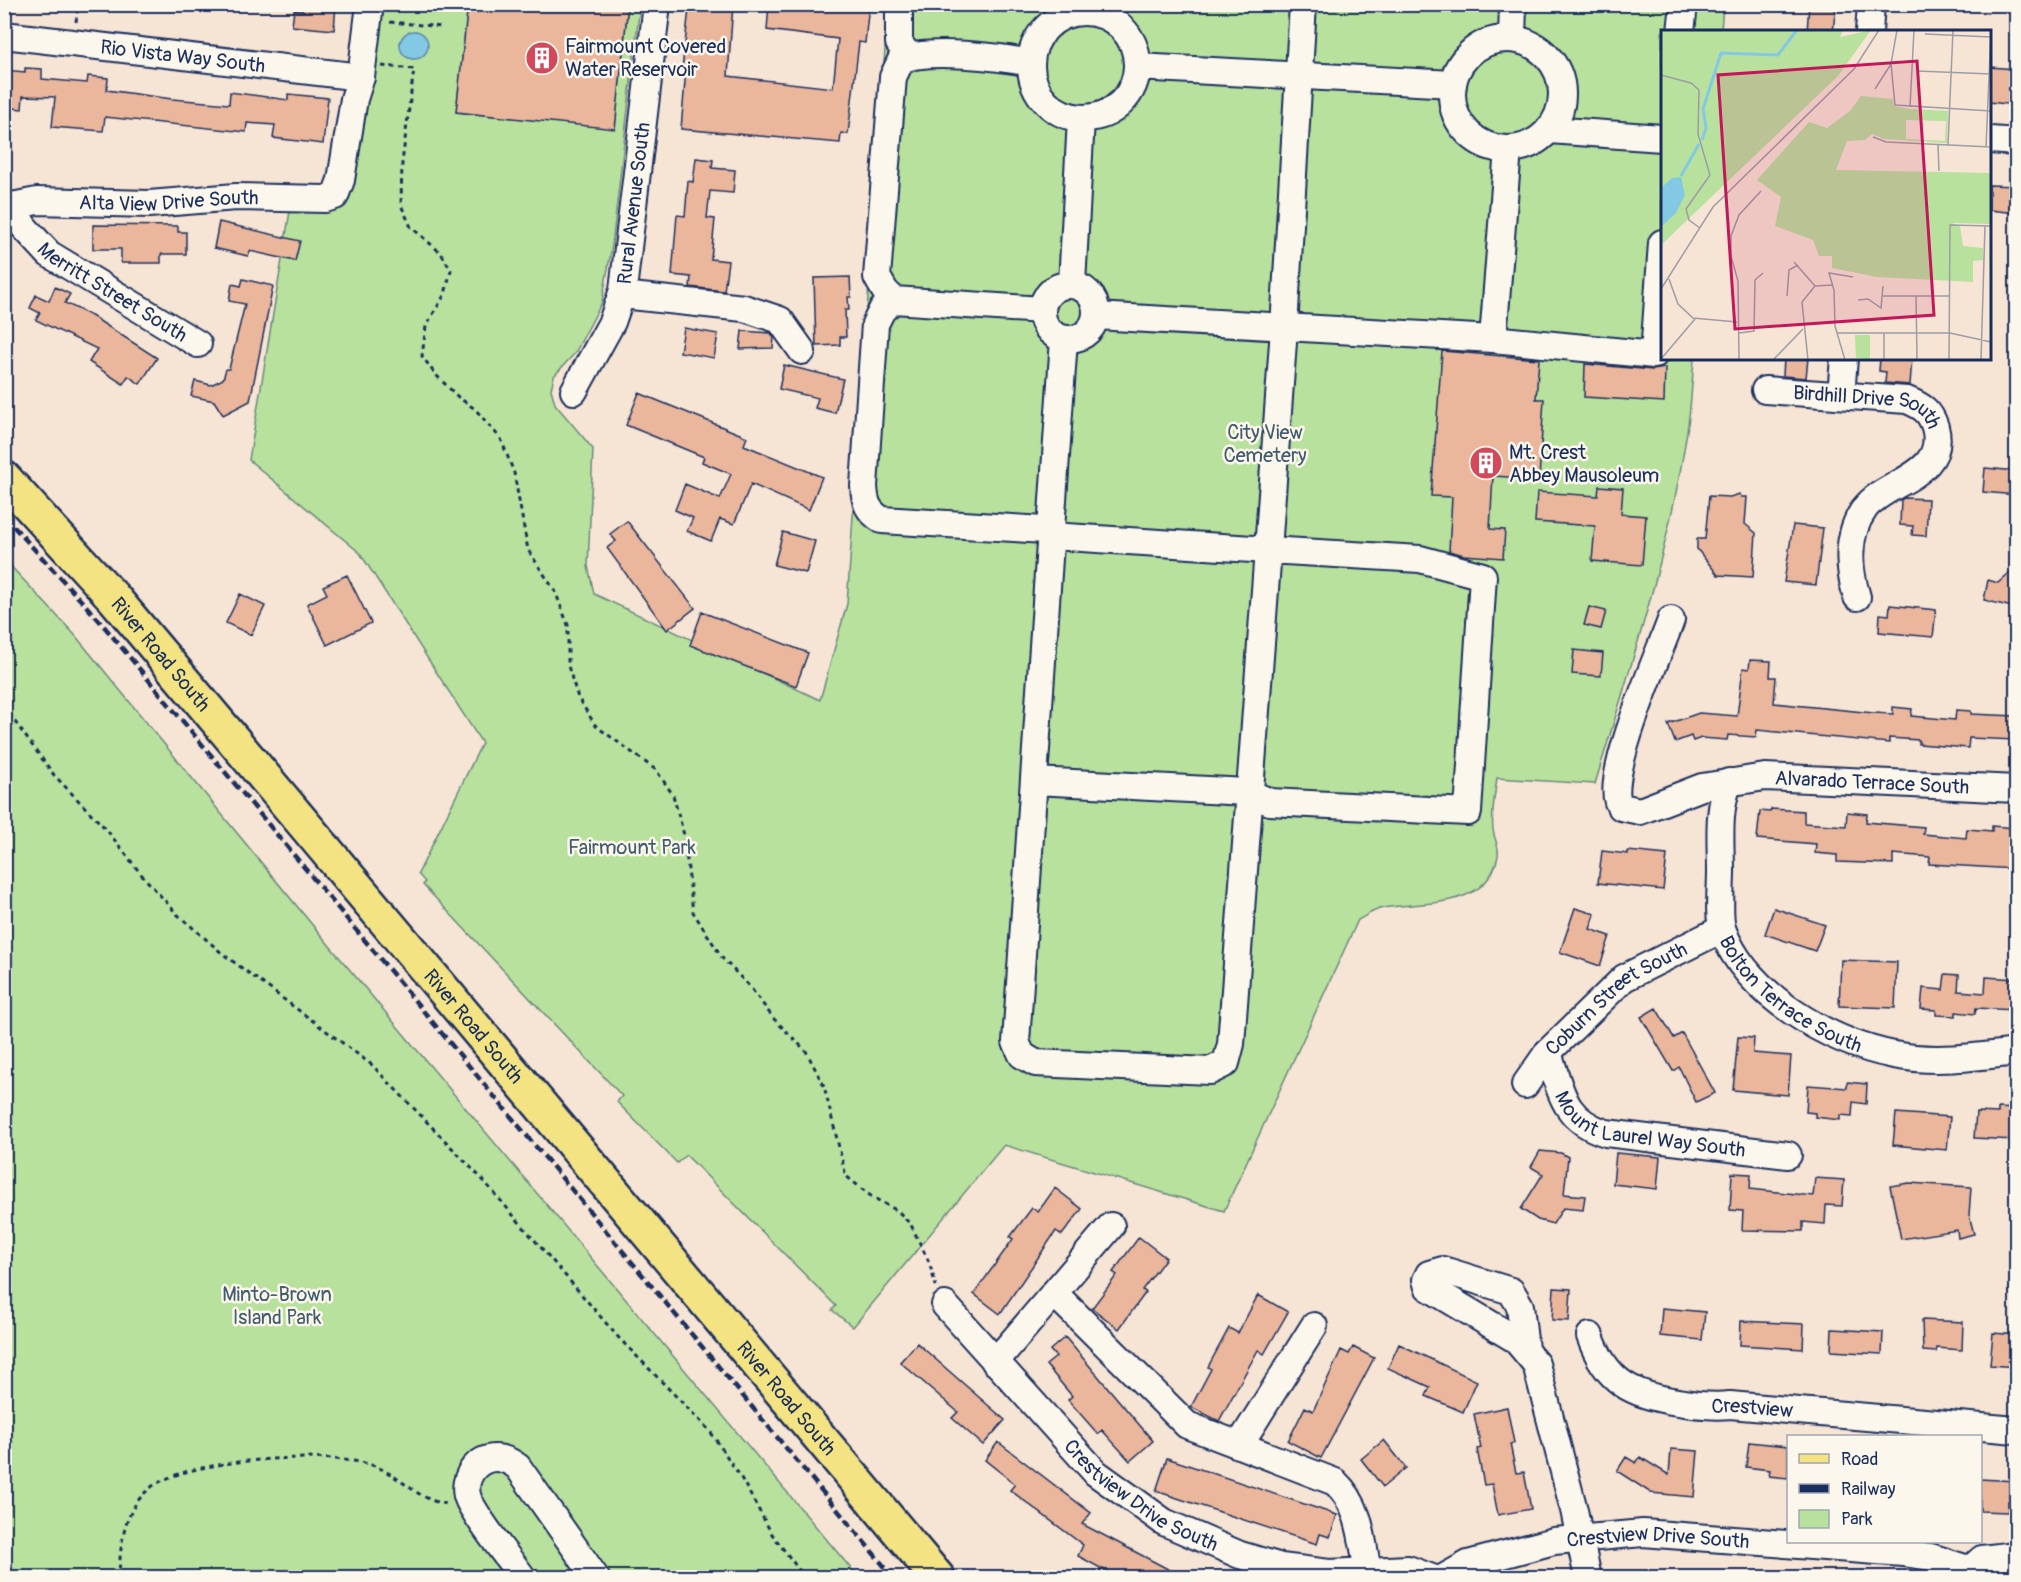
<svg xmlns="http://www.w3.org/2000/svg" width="2021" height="1582" viewBox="0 0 2021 1582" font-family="Pangolin,sans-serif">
<rect width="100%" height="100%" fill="#f6e4d4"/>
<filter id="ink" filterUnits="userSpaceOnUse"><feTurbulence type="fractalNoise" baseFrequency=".0167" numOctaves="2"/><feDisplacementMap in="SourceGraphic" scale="12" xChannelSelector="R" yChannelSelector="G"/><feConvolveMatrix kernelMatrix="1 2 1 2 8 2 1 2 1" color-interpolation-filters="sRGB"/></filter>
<g filter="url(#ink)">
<path fill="#b8e19d" stroke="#6a887e" stroke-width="1.5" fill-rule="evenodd" d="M383,5H468L456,112L615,128L628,5H640L612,246L602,302L575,353L554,376L551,389L555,404L593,449L588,566L594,594L820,700L847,604L888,5H1723L1721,31L1662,32V358L1694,359C1692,383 1691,407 1687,431C1669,552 1630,668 1595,784L1497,778C1495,794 1491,813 1493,829C1494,840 1501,848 1497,860C1484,910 1422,901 1383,908C1374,910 1365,916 1358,920L1224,1211L1004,1145L853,1327L832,1310L836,1306L686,1155L677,1163L617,1102L622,1096L423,885L425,882L418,874L482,743L360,553L249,460L290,211L343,205L361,104L372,82ZM416,31L426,39L413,59L405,56L400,43L411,32Z
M4,559L74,634L314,927L858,1577H5Z"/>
<path fill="#83c9e4" stroke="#598bae" stroke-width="1.5" d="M400 45a14 14 0 1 1 28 0a14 14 0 1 1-28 0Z"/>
<path fill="#eab69c" stroke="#1b2f5e" stroke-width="1.5" d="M303,4H336L334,30L292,26L294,10L302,11Z
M468,4H628L615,129L456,112Z
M696,4H733L728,76L833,88L838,39L767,30L769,4H869L865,43L859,42L848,134L841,133L840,143L681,129L686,69H682L689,9L696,10Z
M1809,4H1836L1833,32H1807Z
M1989,67L2016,69V105L1989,102Z
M25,68L42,69V79L87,83L88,76L108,78L107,90L172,99L229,104L230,92L288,100V94L328,98L323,144L273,138L275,125L247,123L246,132L105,117L103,131L52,127L55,97L23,96L22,109L4,107V70L25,72Z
M696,158L713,160L712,168L735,170L733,193L710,191L707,218L715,219L711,259L728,261L724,291L690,287L691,277L672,275L677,215L685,216L688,181L693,182Z
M1989,185L2016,186V213L1989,210Z
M219,222L300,241L295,261L250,251L248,256L214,248Z
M93,225L178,226V232H186V254H161V263H121V249H93Z
M850,277L851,297H848L849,310H845L846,337H840V345L816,346L814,278Z
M243,279L273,286L250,401L223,415L214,401L191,396L195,381L211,385L223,379L226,369H229L245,304L229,301L232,284L241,286Z
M55,287L70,294L65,303L90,315L157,358L140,384L128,376L123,384L89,362L97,349L36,320L40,313L30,308L36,295L49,301Z
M684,328L718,334L714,358L680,352Z
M742,331L771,333L774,338L773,348L740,349Z
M1442,351L1539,359L1536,399H1544L1539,479L1493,476L1490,529L1505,530L1503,558L1464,555L1449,551L1452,497L1431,496Z
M1784,358H1808L1806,378L1783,376Z
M1880,358H1912L1910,385L1885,383L1886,372L1879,371Z
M1585,364L1653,370L1665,368L1664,402L1584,397Z
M784,365L843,379L835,413L815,408L818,398L779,389Z
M639,393L747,437L744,445L822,477L809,510L751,484L734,524L720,519L711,541L687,531L693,518L675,510L685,484L720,499L731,474L702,462L704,457L626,425Z
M1985,468L2016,471V495L1983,492Z
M1599,486L1623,488L1621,514L1646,516L1642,565L1592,561L1595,526L1535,522L1537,492L1598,496Z
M1740,494L1741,497H1747L1745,524L1756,533L1753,577L1718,575L1697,549V539H1705L1709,496L1730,497Z
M1904,498L1928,499L1926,536L1912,535L1913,526L1900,525L1901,500Z
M627,521L695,608L667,630L607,548L616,541L610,534Z
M1793,525L1823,528L1816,585L1784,582Z
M783,532L815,541L806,573L774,565Z
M2016,567V608L1984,600L1988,580L1998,583Z
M347,575L371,623L327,645L307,604L327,594L323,586Z
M240,594L265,606L251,635L226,623Z
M1890,605L1936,610L1933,637L1879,632L1880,614L1889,615Z
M1589,607L1606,611L1601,629L1584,625Z
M702,612L808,653L796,686L690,645Z
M1574,650L1603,653L1601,676L1572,674Z
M1750,660L1771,661L1770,677H1776L1774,703L1874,713L1893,714V707L1912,709L1911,716L1955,720L1956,710L1971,711V714L2016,716V740L1969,738L1968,748L1919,744V740L1889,738V743L1757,730L1756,737L1728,735L1727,740L1701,738L1693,741L1691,736L1675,742L1668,724L1699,713L1737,716L1743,668L1749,669Z
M1771,809L1804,811V823L1846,826L1847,812L1867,814L1866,822L1924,827L1923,834L1966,838L1967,829L1992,831V826L2016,828V869L1929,864L1930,857L1893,854V864L1837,862V855L1815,853L1816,844L1757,839L1760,811L1770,812Z
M1602,851L1628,854V851L1667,855L1663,890L1598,883Z
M1575,908L1595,914L1590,929L1610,936L1600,966L1560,952Z
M1774,908L1825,925L1815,951L1765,934Z
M1841,960L1897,962L1895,1008L1839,1006Z
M1945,974L1959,975L1958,991L1985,993L1986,977L2016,979V1010L1976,1008L1975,1014L1956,1012V1016L1936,1015V1010L1921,1009L1923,988L1943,990Z
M1656,1008L1674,1038L1682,1033L1715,1093L1696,1102L1679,1067L1673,1071L1641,1017Z
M1738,1037L1754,1038L1753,1053L1791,1056L1788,1095L1733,1090Z
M1847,1082L1867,1084L1866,1104L1853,1102L1852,1116L1840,1115V1120L1815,1117V1113L1806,1112L1808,1085L1847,1088Z
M1998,1108L2016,1109V1140L1974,1138L1976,1112L1998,1113Z
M1896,1113L1950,1117L1947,1150L1893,1145Z
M1540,1151L1561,1153L1568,1157L1564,1194L1585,1196L1583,1210L1563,1208L1553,1224L1538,1220L1521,1209L1543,1174L1531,1167Z
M1616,1153L1660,1157L1657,1189L1613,1184Z
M1732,1173L1751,1174L1750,1189L1813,1196L1815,1178L1844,1180L1842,1206L1826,1205L1825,1224L1803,1222V1231L1742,1230L1743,1211L1730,1210Z
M1909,1183L1971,1187L1969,1215L1974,1234L1958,1238L1957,1230L1901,1239L1890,1186Z
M1055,1188L1082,1209L1062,1235L1056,1231L1000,1314L974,1294L1013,1239L1010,1237L1032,1208L1038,1212Z
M1139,1237L1166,1258L1142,1290L1146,1292L1119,1329L1092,1308L1117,1275L1113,1272Z
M1554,1288L1571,1289L1569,1321L1552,1320Z
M1258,1295L1288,1312L1264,1354L1258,1350L1219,1421L1191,1407L1211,1369L1208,1367L1229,1328L1238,1333Z
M1662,1308L1705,1312L1702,1340L1660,1336Z
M1922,1320L1963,1322L1962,1350L1937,1348L1936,1352L1923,1351Z
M1741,1321L1804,1324L1803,1349L1740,1345Z
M1832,1329L1883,1332L1882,1354L1831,1351Z
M1993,1333L2016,1335V1367L1990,1365Z
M1065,1337L1153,1441L1130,1461L1102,1430L1098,1434L1068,1400L1072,1396L1046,1365L1056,1357L1050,1350Z
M917,1343L1005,1420L983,1445L952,1418L958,1412L900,1362Z
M1399,1344L1477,1381L1463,1412L1426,1396L1430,1387L1388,1368Z
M1353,1347L1374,1358L1321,1458L1288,1441L1305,1407L1313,1411L1341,1350L1349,1354Z
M1507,1407L1514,1443L1510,1444L1516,1473L1524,1472L1531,1509L1498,1515L1492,1484L1484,1485L1477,1449L1481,1448L1474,1414Z
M1384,1440L1406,1468L1383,1487L1361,1459Z
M998,1442L1091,1513L1082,1524L1185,1578H1119L1078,1556L1083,1545L1010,1490L1015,1484L985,1460Z
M1749,1442L1788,1446V1478L1769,1476L1770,1470L1746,1467Z
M1671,1449L1698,1451L1694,1497L1651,1493L1617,1471L1626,1457L1636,1463L1640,1457L1669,1475Z
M1167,1458L1337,1515L1330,1537L1320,1534L1317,1544L1156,1491Z
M1980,1479L2016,1481V1502L2008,1501V1512L1980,1511Z"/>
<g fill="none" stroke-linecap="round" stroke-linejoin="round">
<g stroke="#1b2f5e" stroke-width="30">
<g id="minor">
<path d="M899,4V43L909,56"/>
<circle cx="1084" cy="65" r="53"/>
<path d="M1681,32L1684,4"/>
<path d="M1869,32L1871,4"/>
<path id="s1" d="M4,35L361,77"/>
<path d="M1512,39L1513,4"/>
<circle cx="1507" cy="94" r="55"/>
<path d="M1030,63C1002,57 926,48 901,60L893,77L877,277L885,291L894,300L1042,310"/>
<path d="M1137,67L1453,84"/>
<path d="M1549,130L1662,138"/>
<path d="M1990,140L2016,142"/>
<path id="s2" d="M4,203L12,206L37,201L149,204L236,197L325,199L335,196L341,180L354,99L361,77L370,4"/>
<path id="s3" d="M12,206L24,227L49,254L198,344"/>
<path d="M1072,284L1081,119"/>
<circle cx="1069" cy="312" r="27"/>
<path d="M622,295L744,308L780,320L802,351"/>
<path d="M894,300L882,310L875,324L864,486C865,504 868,511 882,520L1044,530L1051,536L1268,550L1284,328L1303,4"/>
<path d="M1096,316L1493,339L1654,355L1662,243"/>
<path d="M1493,339L1508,149"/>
<path id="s4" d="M1765,390L1907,400C1922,406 1930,411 1935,427C1948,476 1885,481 1865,508C1846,534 1848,568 1857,597"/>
<path id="s5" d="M574,391L612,322L623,290L657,4"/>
<path d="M1841,395L1844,358"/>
<path id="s6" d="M1671,620C1661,650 1599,787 1621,807L1640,811L1702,787L1765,777L2016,789"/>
<path d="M1035,781L1247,792L1270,802L1468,812L1483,576L1420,559L1268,550L1231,1044L1226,1063L1210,1071L1035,1063L1022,1055L1016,1042L1064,339"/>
<path id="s7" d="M1729,782C1717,810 1721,842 1721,872C1721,887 1718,918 1723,931C1747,995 1829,1042 1894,1055C1933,1063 1977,1057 2016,1052"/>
<path id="s8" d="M1548,1052C1561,1091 1563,1120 1606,1133L1788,1155"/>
<path id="s9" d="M1525,1085L1548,1052L1624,978L1722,929"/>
<path d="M1054,1293L1111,1226"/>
<path id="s10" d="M945,1305L1096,1473L1164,1522L1240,1555L1281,1567L1329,1573L1408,1569L1432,1578"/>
<path id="s11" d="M1590,1336C1606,1382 1632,1395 1678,1402C1696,1405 1712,1407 1730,1405L2016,1430"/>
<path d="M1525,1349L1520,1306L1511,1291L1443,1270L1429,1274L1426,1280L1428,1287L1515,1339L1536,1364L1574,1510L1588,1578"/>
<path d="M995,1362L1054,1293L1187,1425L1335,1482C1361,1506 1362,1540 1368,1573"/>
<path d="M1240,1444L1314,1326"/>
<path d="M523,1578C505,1553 483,1528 469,1501C462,1486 469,1468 483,1461C495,1455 508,1459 518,1467L596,1578"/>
<path id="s12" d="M1443,1578L1468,1564L1554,1541L1643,1533L1903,1553L1931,1557L1968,1569"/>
<path d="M1961,1578L1982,1559L2016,1555"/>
</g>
</g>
<g stroke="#1b2f5e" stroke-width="38">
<g id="major">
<path id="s13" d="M4,478L113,597L938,1578"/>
</g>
</g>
<path stroke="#1b2f5e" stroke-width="3" stroke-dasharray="4.5 4.5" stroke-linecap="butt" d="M76,22L78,4
M390,22L443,27
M382,66L414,69L402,163L401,205L411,227L441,253L451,270L445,294L426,326L422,356L435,374L458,397L475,409L501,439L514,473L528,550L555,591L568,625V666L578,698L596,726L656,770L673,795L684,835L693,912L723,959L750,987L774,1019L806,1051L824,1086L846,1176L872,1197L898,1211L911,1225L929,1262L936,1286
M4,707L54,775L106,829L141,874L177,914L223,954L372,1065L483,1180L618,1337L710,1431L740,1476L772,1534L805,1578
M119,1578C120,1546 123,1511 149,1489C184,1458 328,1451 372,1465C399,1474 420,1503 449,1504"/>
<use href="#minor" stroke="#fbf7ec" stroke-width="26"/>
<use href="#major" stroke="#f4e382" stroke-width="33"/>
<path stroke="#1b2f5e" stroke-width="4.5" stroke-dasharray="9 4.5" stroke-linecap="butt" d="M4,516L98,619L894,1578"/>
</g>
</g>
<defs>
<g id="building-disc" transform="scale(1.725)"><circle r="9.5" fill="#d1495b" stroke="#fbf7ec"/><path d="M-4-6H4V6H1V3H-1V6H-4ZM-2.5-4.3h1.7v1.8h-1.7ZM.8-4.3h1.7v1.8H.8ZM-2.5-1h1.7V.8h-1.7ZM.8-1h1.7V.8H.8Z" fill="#fff"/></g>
</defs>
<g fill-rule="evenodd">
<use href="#building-disc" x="542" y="58"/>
<use href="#building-disc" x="1486" y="463"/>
</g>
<g text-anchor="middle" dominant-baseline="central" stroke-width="5" stroke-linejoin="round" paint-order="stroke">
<g font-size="20" fill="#1b2f5e" stroke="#fbf7ec" text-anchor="start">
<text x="565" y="46">Fairmount Covered<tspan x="565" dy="23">Water Reservoir</tspan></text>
<text x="1509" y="452">Mt. Crest<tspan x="1509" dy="23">Abbey Mausoleum</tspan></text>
</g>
<g font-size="20" fill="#1b2f5e" stroke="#fbf7ec">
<text stroke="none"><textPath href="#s1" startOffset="180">Rio Vista Way South</textPath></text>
<text stroke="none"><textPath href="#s2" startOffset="166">Alta View Drive South</textPath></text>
<text stroke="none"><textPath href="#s5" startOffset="200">Rural Avenue South</textPath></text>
<text stroke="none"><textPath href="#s3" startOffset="135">Merritt Street South</textPath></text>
<text stroke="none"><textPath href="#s4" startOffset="106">Birdhill Drive South</textPath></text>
<text stroke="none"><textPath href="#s13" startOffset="236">River Road South</textPath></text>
<text stroke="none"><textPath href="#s6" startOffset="454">Alvarado Terrace South</textPath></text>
<text stroke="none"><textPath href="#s7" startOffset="246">Bolton Terrace South</textPath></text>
<text stroke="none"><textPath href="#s9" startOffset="128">Coburn Street South</textPath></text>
<text stroke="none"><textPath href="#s13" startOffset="722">River Road South</textPath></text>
<text stroke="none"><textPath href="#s8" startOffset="144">Mount Laurel Way South</textPath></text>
<text stroke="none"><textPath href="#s13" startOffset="1208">River Road South</textPath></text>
<text stroke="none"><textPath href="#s11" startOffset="192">Crestview</textPath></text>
<text stroke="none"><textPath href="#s10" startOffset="276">Crestview Drive South</textPath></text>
<text stroke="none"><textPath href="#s12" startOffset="222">Crestview Drive South</textPath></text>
</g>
<g font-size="20" fill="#425c6e" stroke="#fbf7ec">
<text x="1265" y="432">City View<tspan x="1265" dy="23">Cemetery</tspan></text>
<text x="632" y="847">Fairmount Park</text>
<text x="277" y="1294">Minto-Brown<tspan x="277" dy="23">Island Park</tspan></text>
</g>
</g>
<g transform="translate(1661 30)">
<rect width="330" height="330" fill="#f6e4d4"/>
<path d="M0,0H182L179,7L210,0L177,46L0,215ZM200,66L232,69L233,76L249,79L287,81L286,113L223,109L211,104L204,110L186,111L175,140L330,143V194L291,193L299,196L302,216L322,218V230L312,231V252L216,247L171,238V226H158L152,210L114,196L120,167L96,150L148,92L166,98L189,81ZM245,90L285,91L284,111L245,109ZM194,305H209V330L195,328Z" fill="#b8e19d" fill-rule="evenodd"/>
<path d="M20,147L24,165L15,183L0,197V158L11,148Z" fill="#83c9e4"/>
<path fill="none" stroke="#83c9e4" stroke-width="3" d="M41,110L45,98L42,79L60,23L117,25L136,0M20,146L38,114"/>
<path fill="none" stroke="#9e9ca5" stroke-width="1.5" d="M236,0L230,34L234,75L330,81M264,4L330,7M256,41L330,44M0,45L30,53L38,60L37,104L49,145L25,179L28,190L39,198M214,59L230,34M249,77L253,0M212,107L225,112L330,117M277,115L278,141M287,115L292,0M325,117L330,0M133,232L154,256M8,249L17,274L32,288L76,292M0,259L52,177L193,39L218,0M126,266L128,240L137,235M222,266H288M255,266L256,330M197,270L207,269L220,278L222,256M78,303L93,301L94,250L102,243M176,303H289L330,312M223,303V330M0,329L34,289M78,330L77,251L70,226V206L78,185L100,161M112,330L142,299M147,330L141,272L154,256L172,255M184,330L174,296L173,260L168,243L192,247M288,330L289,195L330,196M320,330L324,195"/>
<path fill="#c2185b" fill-opacity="0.15" stroke="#c2185b" stroke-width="3" d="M256,31L273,285L74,299L57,45Z"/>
<rect width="330" height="330" fill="none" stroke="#1b2f5e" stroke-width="3"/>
</g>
<rect width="2021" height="1582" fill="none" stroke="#fbf7ec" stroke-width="24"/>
<rect x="12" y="12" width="1997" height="1558" fill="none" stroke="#1b2f5e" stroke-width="2" filter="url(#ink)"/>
<rect x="1787" y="1435" width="195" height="108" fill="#fbf7ec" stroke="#a1a7b3" stroke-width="1.5"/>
<rect x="1799" y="1454" width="30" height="9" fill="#f4e382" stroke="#a1a7b3" stroke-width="1.5"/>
<text x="1841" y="1465" font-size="18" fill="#1b2f5e">Road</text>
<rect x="1799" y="1484" width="30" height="9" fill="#1b2f5e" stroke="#a1a7b3" stroke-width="1.5"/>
<text x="1841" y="1495" font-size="18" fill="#1b2f5e">Railway</text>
<rect x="1799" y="1510" width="30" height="18" fill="#b8e19d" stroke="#a1a7b3" stroke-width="1.5"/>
<text x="1841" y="1525" font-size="18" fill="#1b2f5e">Park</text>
</svg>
